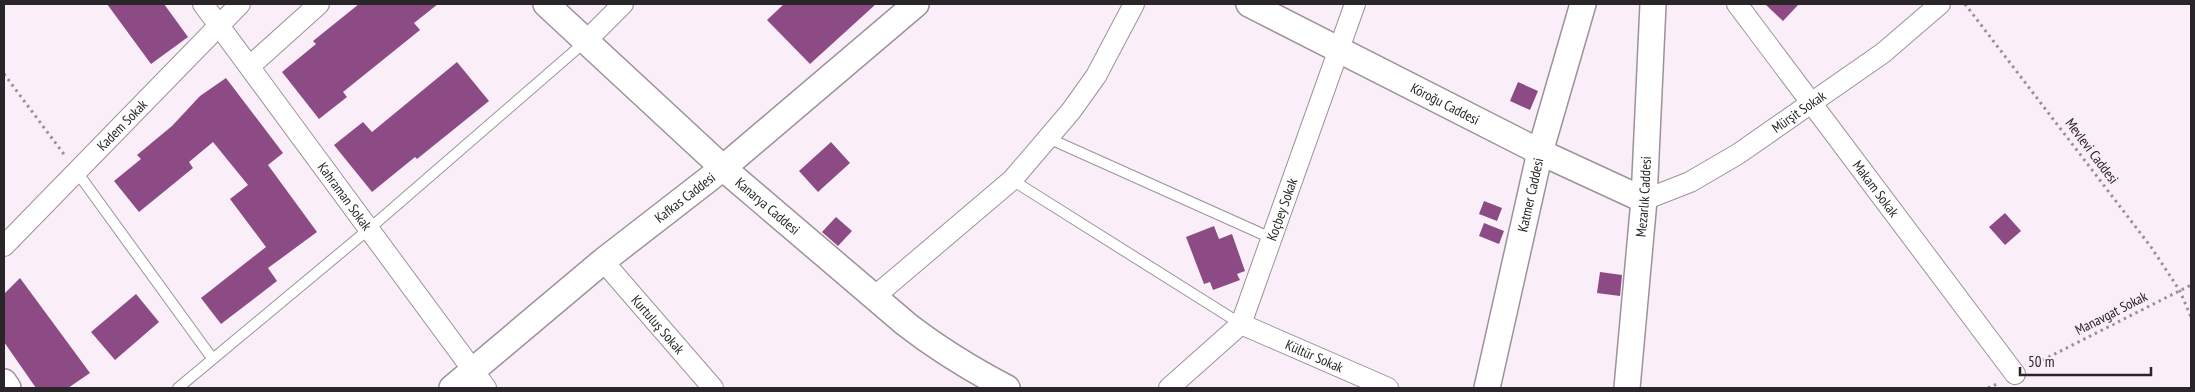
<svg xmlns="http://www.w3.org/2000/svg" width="2195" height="392" viewBox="0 0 2195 392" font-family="'PT Sans Narrow',sans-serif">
<rect width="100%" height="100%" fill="#faeef8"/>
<path fill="#8c4b84" d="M107,4H164L188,37L151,64Z
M359,4H438L414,23L420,30L343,92L347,97L319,119L282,72L316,44L313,41Z
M784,4H876L810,64L767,20Z
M1765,4H1799L1783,21Z
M457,62L489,101L417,159L415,157L372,192L334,145L363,122L372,132Z
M226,78L283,153L268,165L317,232L268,268L277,281L221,324L201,298L266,247L230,199L248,185L213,142L189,162L193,168L139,212L114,181L141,159L137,155L172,126L200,96Z
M1518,82L1538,91L1530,110L1510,101Z
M831,142L850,163L818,192L799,171Z
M1484,201L1502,208L1497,221L1479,214Z
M2005,213L2021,231L2005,245L1989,227Z
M836,217L852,231L838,246L822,232Z
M1484,223L1504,231L1499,244L1479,236Z
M1214,226L1219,239L1232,234L1245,271L1237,274L1240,280L1213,290L1210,282L1204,284L1186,237Z
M1600,272L1622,275L1620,296L1597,293Z
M20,278L90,373L68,388H36L4,342V294Z
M136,294L159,322L115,360L91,332Z"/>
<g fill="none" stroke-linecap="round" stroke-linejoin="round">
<g stroke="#9d929b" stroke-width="12">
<path id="service" d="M1048,138L1271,238
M77,172L212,358
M1012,180L1241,324
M178,388L369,229L586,41"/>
</g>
<g stroke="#9d929b" stroke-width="22">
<g id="minor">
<path id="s1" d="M203,4L486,388"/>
<path id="s2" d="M1737,4L2015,374"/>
<path d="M587,40L623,4"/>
<path d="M250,66L319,4"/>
<path id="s3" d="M1644,200L1690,182L1738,154L1883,53L1940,4"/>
<path id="s4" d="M4,246L240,4"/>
<path id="s5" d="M603,261L713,388"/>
<path d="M874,297L1012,180L1071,111L1096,76L1134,4"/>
<path id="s6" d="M1241,324L1388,388"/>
<path id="s7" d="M1169,388L1241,324L1355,4"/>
</g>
</g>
<g stroke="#9d929b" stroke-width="28">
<g id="tertiary">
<path id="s8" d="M546,4L723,168L906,324C938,349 971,369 1007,388"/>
<path id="s9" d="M1249,4L1540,152L1644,200"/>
<path d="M4,382L8,388"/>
<path id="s10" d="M452,388L603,261L723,168L916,4"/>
<path id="s11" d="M1487,388L1540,152L1583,4"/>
<path id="s12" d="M1627,388L1644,200L1653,4"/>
</g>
</g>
<path stroke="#999097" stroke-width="3" stroke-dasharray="2.5 4" stroke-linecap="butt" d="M1965,4L2151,247L2180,291L2191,317
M4,74L66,157
M2031,366L2191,285
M1988,388L1999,383"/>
<use href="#service" stroke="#fff" stroke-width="10"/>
<use href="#minor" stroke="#fff" stroke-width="20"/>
<use href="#tertiary" stroke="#fff" stroke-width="25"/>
</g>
<g text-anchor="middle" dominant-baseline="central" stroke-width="5" stroke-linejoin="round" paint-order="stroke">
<g font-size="14" fill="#292528" stroke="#faeef8">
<text stroke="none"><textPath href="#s9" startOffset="220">Köroğu Caddesi</textPath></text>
<text stroke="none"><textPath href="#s3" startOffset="179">Mürşit Sokak</textPath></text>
<text stroke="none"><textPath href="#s4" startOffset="169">Kadem Sokak</textPath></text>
<text transform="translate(2092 151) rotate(53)">Mevlevi Caddesi</text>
<text stroke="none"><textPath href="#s2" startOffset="231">Makam Sokak</textPath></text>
<text stroke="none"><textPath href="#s11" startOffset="198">Katmer Caddesi</textPath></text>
<text stroke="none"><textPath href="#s1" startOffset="239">Kahraman Sokak</textPath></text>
<text stroke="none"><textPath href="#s12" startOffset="192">Mezarlık Caddesi</textPath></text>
<text stroke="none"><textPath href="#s10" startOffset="301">Kafkas Caddesi</textPath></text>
<text stroke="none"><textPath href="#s8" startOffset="300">Kanarya Caddesi</textPath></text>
<text stroke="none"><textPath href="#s7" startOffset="218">Koçbey Sokak</textPath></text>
<text transform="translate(2111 313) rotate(-27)">Manavgat Sokak</text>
<text stroke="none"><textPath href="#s5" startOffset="84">Kurtuluş Sokak</textPath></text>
<text stroke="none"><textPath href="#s6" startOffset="80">Kültür Sokak</textPath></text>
</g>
</g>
<rect width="2195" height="392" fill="none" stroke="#292528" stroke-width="10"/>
<path d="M2020 367v8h131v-8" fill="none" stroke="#292528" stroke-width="2.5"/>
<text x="2028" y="367" font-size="15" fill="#292528" stroke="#faeef8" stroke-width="4" paint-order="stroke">50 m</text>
</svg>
